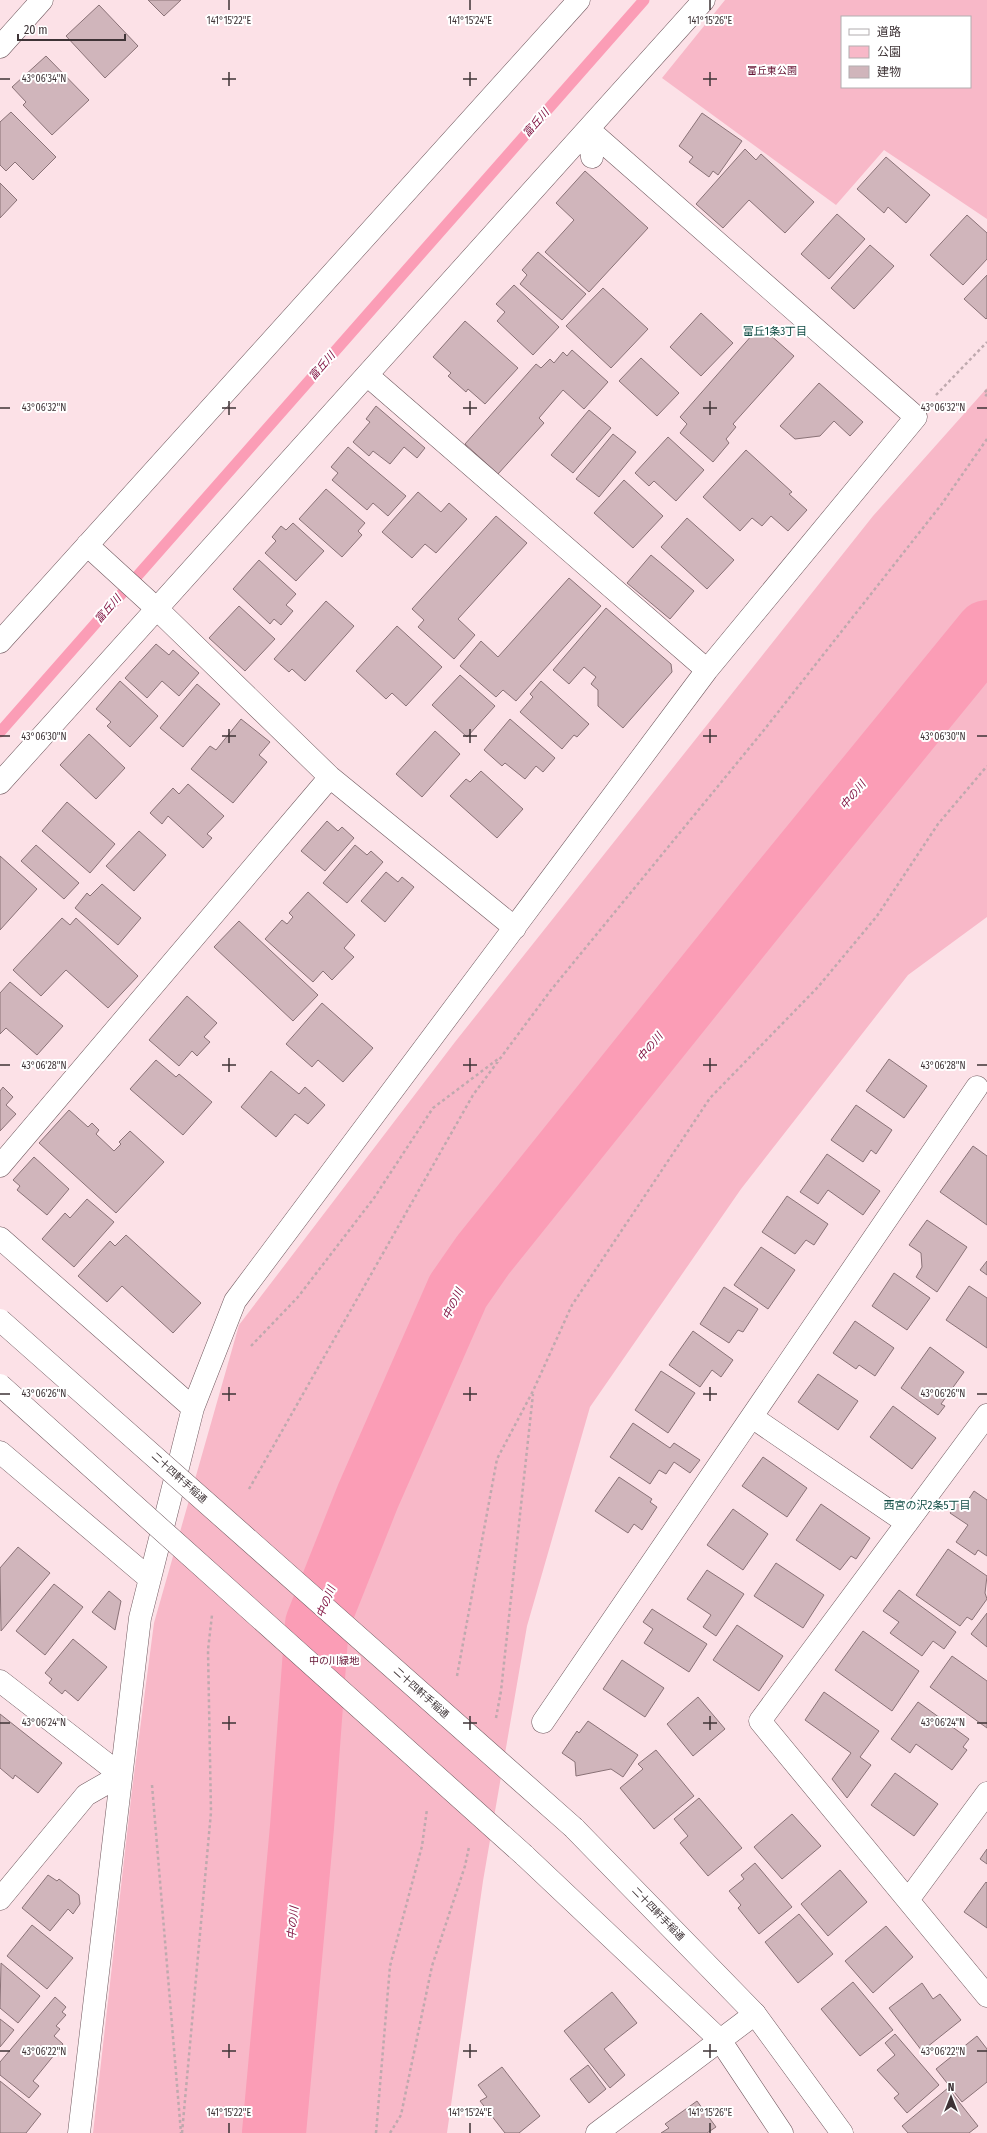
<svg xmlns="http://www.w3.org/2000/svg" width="987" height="2133" viewBox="0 0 987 2133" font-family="'Fira Sans Condensed','Noto Sans JP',sans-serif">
<rect width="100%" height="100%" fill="#fce1e7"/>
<path fill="#f8b8c8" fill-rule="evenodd" d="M725,0H987V219L884,150L836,205L662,78ZM842,17H970V87H842Z
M987,388V917L908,975L741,1189L590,1407L527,1626L483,1881L447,2133H93L132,1790L154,1623L239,1325L455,1042L873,516Z"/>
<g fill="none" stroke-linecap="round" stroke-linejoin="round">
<path stroke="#fb9db6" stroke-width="11" d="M0,732L644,0"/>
<path stroke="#fb9db6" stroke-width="64" d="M274,2133L302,1827L317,1624L368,1496L458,1291L483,1255L772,895L987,632"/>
</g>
<path fill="#d0b5bb" stroke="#8a7277" d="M148,0H181L164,16Z
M99,5L138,46L105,78L66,36Z
M46,56L89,100L52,135L23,105L26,102L12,87Z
M11,112L56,157L33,180L15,162L6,171L0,165V122Z
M702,113L742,141L718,175L713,171L709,177L689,162L693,157L679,146Z
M745,149L756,160L761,154L814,202L785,233L749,200L723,228L696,204Z
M886,157L930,195L906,223L888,207L884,213L857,189Z
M585,171L648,228L589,292L545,252L574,220L556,203Z
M0,183L17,200L0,218Z
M837,214L865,239L829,279L801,254Z
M967,215L987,233V259L963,285L930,255Z
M870,245L894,266L854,309L831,288Z
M538,252L586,294L562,320L520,284L527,275L522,270Z
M987,275V318L986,319L964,299Z
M514,285L559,327L533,355L497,321L505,312L496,304Z
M603,288L648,329L611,368L566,326Z
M701,313L733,343L701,376L670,347Z
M465,321L518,368L485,404L468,389L466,392L448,376L451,373L433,357Z
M760,326L794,356L733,424L736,427L726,439L729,443L713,462L680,433L687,424L680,417Z
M572,350L608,382L584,409L563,390L539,418L544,423L498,474L465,444L536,364L541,368L550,359L554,363L563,352L567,356Z
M641,358L679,393L657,416L619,381Z
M819,383L863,422L850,436L834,421L820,436L795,439L780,426Z
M376,406L425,448L417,458L404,447L390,464L373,451L369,456L353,442L370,422L366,419Z
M589,410L611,428L573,473L551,455Z
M613,434L636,452L599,497L576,479Z
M668,437L704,470L676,501L654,481L649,486L635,473Z
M348,447L406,496L388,516L373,503L367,510L332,480L338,473L331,467Z
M746,450L792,492L789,494L807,510L788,531L771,516L762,526L752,518L740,531L703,497Z
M624,480L663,516L633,548L594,513Z
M326,489L365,523L358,531L362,535L342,557L299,519Z
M418,492L441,512L449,503L467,519L436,553L425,544L412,558L382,532Z
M496,516L527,543L458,619L475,635L454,659L418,627L424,620L412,609Z
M687,518L734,560L707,589L661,547Z
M293,523L324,551L296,581L265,553L276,541L272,537L281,526L286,530Z
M651,555L694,591L670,619L627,583Z
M259,560L296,594L286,605L293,611L281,625L274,619L270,624L233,589Z
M569,578L601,606L516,701L503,690L496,697L460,666L481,641L498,657Z
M326,601L354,626L305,681L292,669L289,672L274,659Z
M239,606L275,639L245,671L209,638Z
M606,608L671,664L672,672L623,728L598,706V690L591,684L596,677L584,667L569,684L553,670Z
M397,626L442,667L406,706L392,693L386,699L356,671Z
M156,644L169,655L173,650L199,673L179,696L162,681L147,698L125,678Z
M460,675L495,706L467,737L432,705Z
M120,681L158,716L130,747L107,726L111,722L96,709Z
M541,681L589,724L577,737L574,735L562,749L520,712L533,697L530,694Z
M197,684L220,704L183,747L160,728Z
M241,719L270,742L259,755L267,762L233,803L191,769L210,746L216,750Z
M510,719L555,758L543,772L536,766L525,779L505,763L502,766L484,750Z
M435,731L460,754L422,797L396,774Z
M89,734L125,768L96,799L60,765Z
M481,771L523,809L497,838L450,796L466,779L470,782Z
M188,784L224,816L207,834L212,838L203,848L168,816L162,824L150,813L173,788L179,794Z
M67,802L115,844L90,873L42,831Z
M327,821L338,831L342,827L354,838L325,871L301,851Z
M139,831L166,855L134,891L106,866Z
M36,845L79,883L64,899L21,861Z
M355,845L367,855L371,851L383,862L347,903L323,883Z
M0,856L37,889L0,930Z
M386,872L398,882L402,877L414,887L385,922L361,901Z
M102,884L141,918L118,945L75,908L87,893L90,896Z
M308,892L355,935L344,948L354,957L332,980L323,971L313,982L265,939L282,920L287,924L293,917L289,913Z
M62,918L70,925L76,918L138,976L108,1008L66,970L41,996L13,970Z
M239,921L318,995L293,1021L214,947Z
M10,982L63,1026L37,1055L6,1028L0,1034V993Z
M187,996L217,1023L204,1037L210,1042L197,1056L192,1051L179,1066L149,1040Z
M322,1003L373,1048L343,1082L318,1060L312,1067L286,1044Z
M889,1059L927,1086L904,1118L866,1091Z
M156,1060L176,1077L179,1074L212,1102L183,1135L130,1089Z
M271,1071L299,1094L305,1087L325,1105L308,1124L295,1114L276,1137L241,1107Z
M3,1087L13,1097L6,1105L16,1114L0,1131V1091Z
M856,1105L892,1130L876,1154L871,1150L863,1162L831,1140Z
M69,1110L88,1127L92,1123L99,1130L96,1134L114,1151L121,1144L119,1142L130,1131L164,1162L116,1213L39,1143Z
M973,1146L987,1156V1225L940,1192Z
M827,1154L880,1191L863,1215L828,1190L818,1204L800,1192Z
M34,1157L69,1189L47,1215L17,1190L20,1186L13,1180Z
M787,1196L828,1224L814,1245L806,1240L795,1254L762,1232Z
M87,1199L114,1222L74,1267L42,1239L65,1213L70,1218Z
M927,1220L967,1247L937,1292L916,1277L922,1267L921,1253L909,1245Z
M126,1235L201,1303L173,1333L122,1286L107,1302L78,1276L110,1241L115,1246Z
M761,1247L795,1270L768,1309L734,1285Z
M987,1261V1275L980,1270Z
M894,1273L930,1298L907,1330L872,1306Z
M969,1286L987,1298V1348L946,1320Z
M724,1287L758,1309L743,1332L738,1330L729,1343L700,1324Z
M855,1321L894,1348L875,1376L859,1365L856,1369L833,1353Z
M693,1331L733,1360L721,1377L712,1370L700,1387L669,1365Z
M930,1347L964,1372L941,1404L945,1406L938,1415L901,1388Z
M661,1371L695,1393L668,1433L635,1410Z
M818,1374L858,1401L838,1430L798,1402Z
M893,1406L936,1438L912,1469L870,1437Z
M633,1423L670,1448L674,1443L700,1460L690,1473L674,1462L666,1474L659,1470L650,1484L610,1457Z
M763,1457L807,1488L787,1517L742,1486Z
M619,1477L652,1499L650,1502L657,1507L642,1530L634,1524L628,1533L595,1511Z
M974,1491L987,1500V1556L978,1550L975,1555L956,1542L968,1525L950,1513L958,1502L964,1506Z
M821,1504L870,1538L856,1559L851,1556L840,1570L796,1540Z
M733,1509L768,1534L743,1570L707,1545Z
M18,1547L50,1573L1,1631L0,1568Z
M948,1549L987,1576L985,1593L987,1599L972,1620L967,1617L960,1626L916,1595Z
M776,1563L824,1595L803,1628L754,1596Z
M707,1570L744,1594L716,1636L703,1627L711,1615L687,1599Z
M54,1584L83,1607L45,1655L16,1631Z
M899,1590L956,1632L944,1649L933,1641L922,1656L890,1633L899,1622L883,1611Z
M109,1591L121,1601L115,1630L92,1612Z
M652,1609L707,1644L689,1672L644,1643L653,1629L643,1622Z
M987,1613V1647L971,1634Z
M737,1625L783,1656L759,1691L713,1660Z
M863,1631L919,1671L892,1711L835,1670Z
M73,1639L107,1667L78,1701L65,1690L62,1694L49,1683L52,1679L45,1673Z
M952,1656L987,1681V1728L930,1687Z
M622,1660L664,1688L645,1717L603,1689Z
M824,1692L879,1731L860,1757L871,1765L847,1798L832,1779L851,1753L805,1720Z
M698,1697L725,1729L693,1756L667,1724Z
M918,1702L969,1739L963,1747L967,1750L952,1770L916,1744L910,1753L891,1739Z
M0,1714L62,1763L38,1793L15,1775L13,1779L0,1768Z
M588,1721L638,1755L623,1777L611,1769L576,1776L575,1762L562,1753L577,1731L579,1733Z
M656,1750L694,1796L654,1829L620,1788L643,1769L638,1764Z
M895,1773L938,1804L914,1836L871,1805Z
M699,1798L742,1848L708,1876L680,1843L688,1836L674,1819Z
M792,1814L821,1846L782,1879L754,1847Z
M987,1849V1864L980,1859Z
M755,1863L792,1907L759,1934L738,1908L741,1905L729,1891L744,1879L741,1875Z
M840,1870L867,1902L828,1936L801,1904Z
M48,1875L57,1881L59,1879L79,1895L80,1904L73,1914L68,1909L50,1931L22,1908Z
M986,1882L987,1883V1928L964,1912Z
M799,1914L833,1954L798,1983L765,1942Z
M32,1925L73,1958L47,1989L7,1956Z
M886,1926L913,1957L873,1993L845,1961Z
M1,1963L40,1996L18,2023L0,2008Z
M853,1982L893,2030L860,2056L821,2009Z
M922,1983L933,1999L940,1994L961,2020L922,2051L889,2008Z
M612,1992L637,2023L604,2049L625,2075L610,2088L564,2031Z
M55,1997L66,2007L62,2012L66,2015L56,2026L60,2029L54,2036L63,2044L33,2081L39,2086L29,2098L0,2075V2062Z
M0,2019L14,2030L0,2047Z
M895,2034L939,2085L907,2113L894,2098L899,2094L877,2070L895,2055L885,2043Z
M977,2036L987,2049V2082L962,2102L936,2069Z
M588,2065L606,2089L589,2103L570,2079Z
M502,2067L540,2116L519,2133H505L480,2101L487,2097L478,2085Z
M0,2081L41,2114L26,2133H0Z
M948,2088L978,2126L969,2133H908L902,2126Z
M697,2101L716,2127L707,2133H661L669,2128L665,2124Z"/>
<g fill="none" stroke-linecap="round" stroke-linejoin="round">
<g stroke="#70595f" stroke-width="23">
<path id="street" d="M0,47L42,0
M367,375L707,670
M87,545L157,609L330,777L515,928
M0,642L579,0
M0,783L704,0
M0,1166L330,777
M0,1238L193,1408
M987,1415L760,1721L987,1996
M752,1417L907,1523
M0,1452L150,1579
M0,1681L121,1775L86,1795L0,1899
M543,1722L977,1087
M908,1900L987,1793
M79,2133L140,1618L193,1408L235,1301L707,670L916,417L588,129L592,157
M597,2133L755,2014"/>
</g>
<g stroke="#70595f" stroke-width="23">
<path id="secondary" d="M574,1828L755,2014L842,2133
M524,1855L720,2040L782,2133"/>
</g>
<path stroke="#bfa9ae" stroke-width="2.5" stroke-dasharray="3 3" stroke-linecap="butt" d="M987,390L984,393L987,396
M936,395L987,342
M251,1346L298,1297L374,1198L433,1108L498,1059
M249,1489L473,1095L551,990L764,730L941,505L987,439
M457,1676L497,1459L533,1391L572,1305L710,1098L818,987L877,916L938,824L987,766
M496,1718L501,1691L533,1394
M152,1785L181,2133
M182,2133L211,1812L208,1650L212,1615
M376,2133L390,1966L422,1846L427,1809
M390,2133L401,2115L432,1966L465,1866L469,1847"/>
<use href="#street" stroke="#fff" stroke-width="22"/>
<use href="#secondary" stroke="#fff" stroke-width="22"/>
<g stroke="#70595f" stroke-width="23" stroke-linecap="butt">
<path id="secondary-bridge" d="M0,1320L574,1828
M0,1385L524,1855"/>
</g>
<use href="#secondary-bridge" stroke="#fff" stroke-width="22"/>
</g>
<path fill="none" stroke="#3e3336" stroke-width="1.5" d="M229,0V10M470,0V10M710,0V10M229,72V86M470,72V86M710,72V86M0,79H10M222,79H236M463,79H477M703,79H717M229,401V415M470,401V415M710,401V415M0,408H10M222,408H236M463,408H477M703,408H717M977,408H987M229,729V743M470,729V743M710,729V743M0,736H10M222,736H236M463,736H477M703,736H717M977,736H987M229,1058V1072M470,1058V1072M710,1058V1072M0,1065H10M222,1065H236M463,1065H477M703,1065H717M977,1065H987M229,1387V1401M470,1387V1401M710,1387V1401M0,1394H10M222,1394H236M463,1394H477M703,1394H717M977,1394H987M229,1716V1730M470,1716V1730M710,1716V1730M0,1723H10M222,1723H236M463,1723H477M703,1723H717M977,1723H987M229,2044V2058M470,2044V2058M710,2044V2058M0,2051H10M222,2051H236M463,2051H477M703,2051H717M977,2051H987M229,2123V2133M470,2123V2133M710,2123V2133"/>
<g text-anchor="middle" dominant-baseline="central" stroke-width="4" stroke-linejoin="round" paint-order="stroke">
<g font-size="10" fill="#631131" stroke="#fff">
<text x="772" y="71">富丘東公園</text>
<text x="334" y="1661">中の川緑地</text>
</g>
<g font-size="10" fill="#3e3336" stroke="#fff">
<text transform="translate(179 1478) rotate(42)">二十四軒手稲通</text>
<text transform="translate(421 1693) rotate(42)">二十四軒手稲通</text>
<text transform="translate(658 1914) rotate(46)">二十四軒手稲通</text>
</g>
<g font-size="11" font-style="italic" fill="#7f103f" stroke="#fff">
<text transform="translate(536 123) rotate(-49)">富丘川</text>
<text transform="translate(322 366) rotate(-49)">富丘川</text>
<text transform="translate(108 609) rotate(-49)">富丘川</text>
<text transform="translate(853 795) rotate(-51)">中の川</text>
<text transform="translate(650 1047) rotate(-51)">中の川</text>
<text transform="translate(453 1304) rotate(-64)">中の川</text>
<text transform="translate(326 1602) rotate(-68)">中の川</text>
<text transform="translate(293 1923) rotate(-85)">中の川</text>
</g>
<g font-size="11" fill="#114c45" stroke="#fff">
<text x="775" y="331">富丘1条3丁目</text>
<text x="927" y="1505">西宮の沢2条5丁目</text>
</g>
</g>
<g font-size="10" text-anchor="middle" fill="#3e3336" stroke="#fff" stroke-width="4" stroke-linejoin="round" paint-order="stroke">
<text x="229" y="24">141°15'22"E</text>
<text x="470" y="24">141°15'24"E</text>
<text x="710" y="24">141°15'26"E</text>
<text x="44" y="82">43°06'34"N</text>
<text x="44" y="411">43°06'32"N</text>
<text x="943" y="411">43°06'32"N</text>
<text x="44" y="740">43°06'30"N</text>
<text x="943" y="740">43°06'30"N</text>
<text x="44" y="1069">43°06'28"N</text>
<text x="943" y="1069">43°06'28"N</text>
<text x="44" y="1397">43°06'26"N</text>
<text x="943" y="1397">43°06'26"N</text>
<text x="44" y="1726">43°06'24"N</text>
<text x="943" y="1726">43°06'24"N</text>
<text x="44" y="2055">43°06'22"N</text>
<text x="943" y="2055">43°06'22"N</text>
<text x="229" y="2116">141°15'22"E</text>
<text x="470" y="2116">141°15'24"E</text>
<text x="710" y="2116">141°15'26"E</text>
</g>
<rect x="841" y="16" width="130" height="72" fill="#ffffff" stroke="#b2adaf"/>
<rect x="849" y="29" width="20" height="6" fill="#ffffff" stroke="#b2adaf"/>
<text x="877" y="36" font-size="12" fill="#3e3336">道路</text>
<rect x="849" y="46" width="20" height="12" fill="#f8b8c8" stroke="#b2adaf"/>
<text x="877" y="56" font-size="12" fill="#3e3336">公園</text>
<rect x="849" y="66" width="20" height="12" fill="#d0b5bb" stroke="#b2adaf"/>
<text x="877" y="76" font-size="12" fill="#3e3336">建物</text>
<g transform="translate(951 2097)" stroke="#ffffff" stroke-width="3" paint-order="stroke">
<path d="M0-3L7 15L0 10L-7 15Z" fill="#3e3336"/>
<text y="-6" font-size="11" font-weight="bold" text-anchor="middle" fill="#3e3336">N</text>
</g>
<path d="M18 34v6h107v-6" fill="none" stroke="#3e3336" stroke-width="2"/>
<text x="24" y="34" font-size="12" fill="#3e3336" stroke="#ffffff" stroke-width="3" paint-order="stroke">20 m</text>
</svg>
